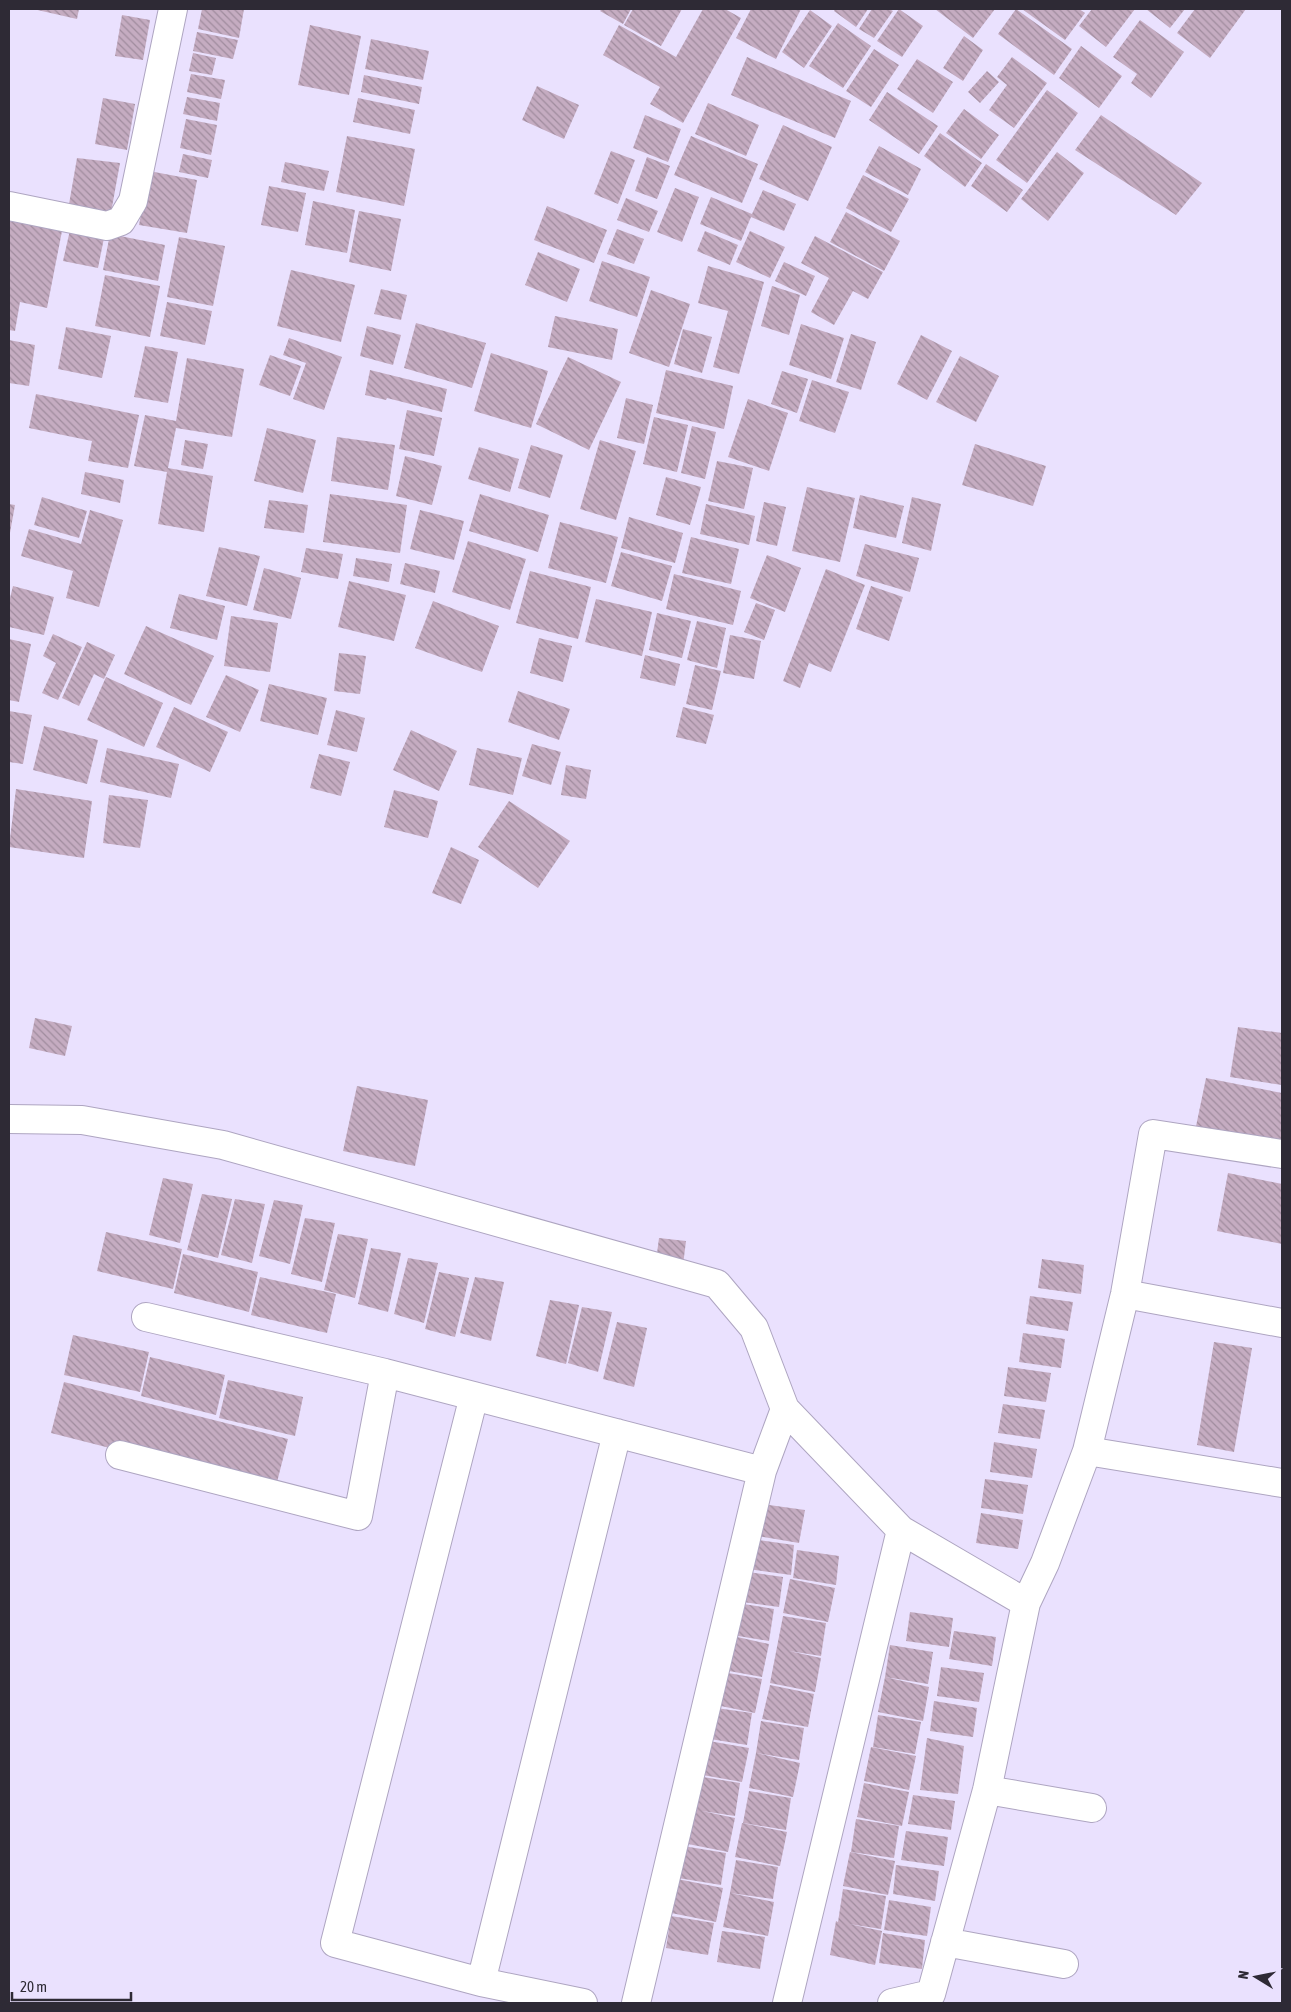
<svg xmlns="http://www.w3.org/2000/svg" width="1291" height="2012" viewBox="0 0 1291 2012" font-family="'Asap Condensed',sans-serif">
<defs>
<pattern id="building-back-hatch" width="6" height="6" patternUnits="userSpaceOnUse" patternTransform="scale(1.25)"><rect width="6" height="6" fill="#c5acc1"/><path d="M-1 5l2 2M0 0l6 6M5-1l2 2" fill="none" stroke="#a08c9e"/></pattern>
</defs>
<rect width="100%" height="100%" fill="#eae1fe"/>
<path fill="url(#building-back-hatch)" d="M33,9H79L77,19Z
M202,9H244L239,38L198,29Z
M602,9H631L623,24L600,11Z
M633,9H682L661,46L624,25Z
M703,9H725L741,18L683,123L650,104L660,87L603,55L619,25L676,57Z
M751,9H801L776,59L736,38Z
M835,9H868L856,27L834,11Z
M872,9H889L893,11L874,38L859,29Z
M899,9L923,26L902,57L877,41Z
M935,9H995L973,38Z
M1016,9L1072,49L1054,75L998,34Z
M1022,9H1079L1085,13L1065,40Z
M1092,9H1135L1106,47L1079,26Z
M1146,9H1185L1170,28Z
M1195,9H1246L1210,58L1177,33Z
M810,10L832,26L804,68L782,52Z
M122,15L150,20L143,60L115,56Z
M1140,20L1184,52L1151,98L1131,83L1137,74L1113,57Z
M838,23L871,46L843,88L809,66Z
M310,25L361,36L349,95L298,85Z
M197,32L238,40L233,59L193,51Z
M964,36L983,50L963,81L943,68Z
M371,39L429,51L423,80L365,69Z
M1081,46L1122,76L1099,108L1059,78Z
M874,49L899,65L871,107L846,91Z
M193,53L216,58L212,75L189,71Z
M747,57L851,101L835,138L731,95Z
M1012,57L1047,83L1014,128L989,110L1007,85L997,77Z
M917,59L953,82L933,113L897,89Z
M987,71L999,82L980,103L968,92Z
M191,74L225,80L221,99L187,92Z
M364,75L422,87L419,104L361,92Z
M537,86L579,105L564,139L522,120Z
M1047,90L1078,113L1027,183L996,160Z
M887,92L938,126L919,154L869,120Z
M187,97L220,103L217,121L183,114Z
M103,98L135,104L127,150L95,144Z
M358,98L415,110L410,134L353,122Z
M708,103L759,125L746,156L695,134Z
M964,109L999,135L981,159L946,133Z
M645,115L681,129L668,162L633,148Z
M1101,115L1202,183L1176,215L1075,150Z
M186,119L217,125L211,155L180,148Z
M783,125L832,147L808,201L759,179Z
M940,133L982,163L965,187L924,156Z
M347,136L415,149L404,206L336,192Z
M691,136L758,164L742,203L674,175Z
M879,146L921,169L908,195L865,172Z
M611,151L635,160L618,204L594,194Z
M1057,152L1084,173L1048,221L1021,199Z
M183,154L212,160L208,178L179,172Z
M647,157L670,166L657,199L635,191Z
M77,158L120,163L110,218L68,210Z
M285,162L329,171L324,191L281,182Z
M986,164L1023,190L1007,212L971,186Z
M149,171L197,180L187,233L139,225Z
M863,175L909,199L891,232L846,208Z
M269,186L306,193L298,232L261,225Z
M675,188L699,197L682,242L657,232Z
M763,190L796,204L784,231L751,217L741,241L700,224L711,197L752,214Z
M626,198L658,211L649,232L617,220Z
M313,201L355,210L347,253L305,245Z
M547,206L607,230L594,263L534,240Z
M359,211L401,219L391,271L349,262Z
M846,212L900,241L884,271L830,242Z
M9,221L62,231L47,308L20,302L15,331L9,330Z
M617,229L644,239L634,264L607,254Z
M70,230L104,238L98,268L63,261Z
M705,231L738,245L730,265L697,251Z
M750,231L785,247L770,278L736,262Z
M110,234L165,245L158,281L103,270Z
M815,236L883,272L868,299L853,291L834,325L811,312L829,278L801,263Z
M179,237L225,246L213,306L167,297Z
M538,252L580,269L567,302L525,285Z
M602,261L650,277L637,317L589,301Z
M784,262L815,276L806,296L775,281Z
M708,266L764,282L739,374L713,367L728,311L698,303Z
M291,270L355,285L341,342L277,326Z
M105,275L160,286L150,337L95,326Z
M772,286L800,295L789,335L761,326Z
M381,289L407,295L401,320L374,314Z
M651,290L690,304L669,367L629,353Z
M167,302L212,311L205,345L160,336Z
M555,316L618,329L612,360L548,347Z
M416,323L486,343L472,388L404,368Z
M801,324L844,338L831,379L789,365Z
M367,326L401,335L393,365L360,356Z
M66,327L111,336L102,378L58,369Z
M683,329L712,337L702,373L674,364Z
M851,334L876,342L861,390L836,382Z
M921,335L952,351L927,400L897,384Z
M289,338L342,357L324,410L293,399L306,363L283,355Z
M9,340L35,345L29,386L9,383Z
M145,346L178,352L168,403L134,397Z
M491,353L548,371L531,428L474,411Z
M270,355L301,366L290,396L259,385Z
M960,356L999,376L976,422L936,402Z
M568,357L621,382L589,450L536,424Z
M187,358L244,369L232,437L176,428L168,468L213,476L204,532L158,524L167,472L134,466L145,415L176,421Z
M370,370L447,389L442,412L387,398L386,400L365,395Z
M666,370L733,386L724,429L656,413Z
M782,371L808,379L797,413L771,404Z
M812,380L849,392L835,433L799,421Z
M36,394L139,415L128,468L88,461L92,441L29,428Z
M626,398L653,405L644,444L617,438Z
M748,399L788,413L769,471L728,457Z
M407,410L442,418L434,456L399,449Z
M654,417L688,425L677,472L643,464Z
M692,426L716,432L705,479L681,473Z
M267,428L316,440L303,493L254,481Z
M337,437L395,445L388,490L331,481Z
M185,440L208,444L203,469L181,465Z
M600,440L636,451L616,520L580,509Z
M975,444L1046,466L1033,506L962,485Z
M531,445L563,455L550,498L518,488Z
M479,447L519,459L510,492L468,479Z
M405,456L442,466L432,505L396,496Z
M717,461L753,468L744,509L708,501Z
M85,472L124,480L120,503L81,494Z
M666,477L701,487L690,525L656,515Z
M807,487L855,498L840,562L792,551Z
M330,494L407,505L400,553L323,542Z
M480,494L549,515L538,552L469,531Z
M860,495L904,506L896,538L853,528Z
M42,497L87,511L79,538L34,525Z
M912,497L941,504L931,551L902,543Z
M269,500L308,505L304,533L264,528Z
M764,502L786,507L777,546L756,541Z
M9,504L15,505L10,533H9Z
M706,504L755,516L749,545L700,534Z
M90,510L123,520L99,607L66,598L73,571L21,556L29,529L81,544Z
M420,510L464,521L454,560L410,549Z
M629,517L683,533L675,563L621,548Z
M560,522L618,537L606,583L548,568Z
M691,537L739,549L731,584L682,573Z
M468,541L526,559L510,610L452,592Z
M865,544L919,558L910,592L856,576Z
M219,547L260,556L247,606L206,596Z
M306,548L343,554L338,579L301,572Z
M621,552L672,566L662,601L611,586Z
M767,555L801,568L785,612L750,598Z
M356,558L392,564L389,582L353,576Z
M405,563L440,571L435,593L400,584Z
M264,568L301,578L291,619L253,610Z
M826,569L865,585L831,672L809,663L800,688L783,681Z
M530,571L591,587L578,639L516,623Z
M674,574L741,591L733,625L666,609Z
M349,581L406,595L394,641L338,627Z
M13,586L54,597L44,635L9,627V602Z
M871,586L903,597L889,641L856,629Z
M179,594L225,606L217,640L170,628Z
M596,599L652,612L642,656L585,642Z
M433,601L499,626L482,672L415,648Z
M756,603L775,610L764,640L744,632Z
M657,613L691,621L682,658L649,650Z
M231,616L278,623L270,672L224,666Z
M697,621L726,628L717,668L687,660Z
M146,626L214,656L191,705L124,674Z
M53,634L82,647L58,700L42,693L56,663L43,656Z
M730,635L761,641L754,679L723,673Z
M539,638L572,646L563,682L530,673Z
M9,639L31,644L19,702L9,700Z
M87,642L115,655L104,679L94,674L79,706L62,698Z
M339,653L366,656L360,694L334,691Z
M645,655L680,664L675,686L640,678Z
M695,665L721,671L712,710L686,704Z
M226,675L259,690L240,732L206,717Z
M106,677L163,703L144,747L87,720Z
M269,684L327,698L318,735L260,721Z
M518,691L570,709L559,740L508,722Z
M174,707L228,732L210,772L156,747Z
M683,707L714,715L706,744L676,737Z
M336,710L365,718L357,752L327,745Z
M9,711L32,715L23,764L9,762Z
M44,726L98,740L87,784L33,770Z
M411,730L457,751L439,791L393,770Z
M532,744L561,752L551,785L522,776Z
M107,748L179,764L171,798L100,782Z
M477,748L522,758L513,795L469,785Z
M319,754L350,762L341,796L310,788Z
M566,765L591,770L586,799L561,795Z
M16,789L92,801L84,858L9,847Z
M394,790L438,801L428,838L384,827Z
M109,795L148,800L140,848L103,843Z
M509,801L570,841L538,888L478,847Z
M451,847L479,860L461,904L432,893Z
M35,1018L72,1026L65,1056L29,1048Z
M1238,1027L1282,1033V1085L1230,1077Z
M1206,1078L1282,1093V1153L1194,1136Z
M357,1086L428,1100L415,1166L343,1151Z
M1228,1173L1282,1184V1244L1217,1231Z
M163,1178L193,1184L180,1243L149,1235Z
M202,1194L232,1199L218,1258L187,1250Z
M235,1199L265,1204L252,1263L221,1255Z
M274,1200L303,1205L290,1264L259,1256Z
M305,1218L335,1223L322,1282L291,1274Z
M106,1232L182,1249L173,1289L97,1271Z
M338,1234L368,1239L355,1298L324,1290Z
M659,1238L686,1241L683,1265L656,1261Z
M371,1248L401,1253L388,1312L358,1304Z
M183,1254L258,1272L249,1312L174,1293Z
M408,1258L438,1263L424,1323L394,1314Z
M1042,1259L1084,1265L1081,1294L1038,1288Z
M439,1272L469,1278L455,1337L425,1329Z
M260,1277L336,1294L327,1333L251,1315Z
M475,1277L504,1282L491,1341L460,1333Z
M1030,1296L1073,1302L1068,1331L1026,1324Z
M550,1300L579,1305L566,1364L536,1356Z
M582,1307L612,1312L598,1372L568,1363Z
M617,1322L647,1328L634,1387L603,1379Z
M1023,1333L1065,1339L1061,1368L1019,1362Z
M73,1335L149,1352L140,1392L64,1375Z
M1214,1342L1252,1348L1234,1452L1197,1445Z
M150,1357L225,1375L216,1415L141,1396Z
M1008,1367L1051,1373L1046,1402L1004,1396Z
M228,1380L303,1397L295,1436L219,1418Z
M64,1382L288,1439L275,1490L51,1433Z
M1003,1404L1045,1410L1040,1439L998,1433Z
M994,1442L1037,1449L1032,1478L990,1472Z
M985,1479L1028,1485L1023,1514L981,1508Z
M762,1504L805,1510L799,1543L757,1536Z
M981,1513L1023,1520L1018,1549L976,1543Z
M752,1539L794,1545L791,1575L748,1569Z
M797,1550L839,1556L836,1585L793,1578Z
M741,1571L783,1577L779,1607L736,1601Z
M790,1579L835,1588L828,1622L783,1613Z
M731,1602L774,1609L769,1641L726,1634Z
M910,1612L953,1618L949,1647L906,1641Z
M783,1616L826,1623L821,1656L789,1651L821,1658L815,1692L770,1683Z
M954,1631L996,1637L992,1666L949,1659Z
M724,1634L769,1644L762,1677L718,1669Z
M890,1645L933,1652L928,1684L885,1677Z
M941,1667L984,1673L979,1702L937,1696Z
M717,1671L762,1679L755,1713L711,1704Z
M885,1677L929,1687L923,1721L878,1712Z
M770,1685L814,1694L808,1727L762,1719Z
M934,1701L977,1708L973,1737L930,1731Z
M709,1707L752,1713L747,1745L704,1738Z
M878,1715L921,1722L915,1754L873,1747Z
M761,1721L804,1728L799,1760L756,1753Z
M927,1738L964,1746L958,1794L920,1790Z
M703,1740L749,1748L742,1782L697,1774Z
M871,1747L916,1756L909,1790L864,1781Z
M756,1753L800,1763L793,1797L749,1788Z
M697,1776L740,1783L735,1816L702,1811L735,1818L728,1852L683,1843Z
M864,1783L909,1792L902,1826L857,1817Z
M749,1791L791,1798L786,1830L743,1823Z
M913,1795L955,1801L951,1830L908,1824Z
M856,1819L899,1826L894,1858L851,1852Z
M742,1823L787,1832L780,1866L735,1857Z
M906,1831L948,1837L944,1866L901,1860Z
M683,1846L726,1853L721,1885L678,1878Z
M850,1852L895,1861L888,1895L843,1886Z
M736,1860L778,1867L773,1899L730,1893Z
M896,1865L939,1871L935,1901L893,1894Z
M677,1879L723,1888L716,1922L671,1913Z
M843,1889L886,1896L881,1929L849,1924L882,1931L875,1965L830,1955L836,1921L838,1922Z
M730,1893L774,1902L768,1936L723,1927Z
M889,1900L931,1907L927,1936L884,1930Z
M671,1916L714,1923L708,1955L666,1948Z
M722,1931L765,1937L760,1969L717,1962Z
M883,1933L925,1940L922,1969L879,1963Z"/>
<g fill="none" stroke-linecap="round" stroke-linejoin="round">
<g stroke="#aea5c1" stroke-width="30">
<path id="minor" d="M9,206L107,226L121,221L133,201L173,9
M9,1119L82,1120L223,1145L717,1284L754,1328L785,1409L901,1530L1026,1603L987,1790L931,1994L892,2003
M1125,1294L1282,1323
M146,1317L385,1373L762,1471
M474,1396L335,1943L481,1982L583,2003
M1087,1451L1282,1483
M120,1455L358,1516L385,1373
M1026,1603L1045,1563L1087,1451L1125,1294L1153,1134L1282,1154
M987,1790L1092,1808
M945,1942L1064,1964
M481,1982L617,1433
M636,2003L762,1471L785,1409
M787,2003L901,1530"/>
</g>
<use href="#minor" stroke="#fff" stroke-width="28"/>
</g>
<rect width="1291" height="2012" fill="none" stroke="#2e2a35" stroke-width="20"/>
<g transform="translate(1256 1977) rotate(280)" stroke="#eae1fe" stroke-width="4" paint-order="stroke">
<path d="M0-4L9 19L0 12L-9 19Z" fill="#2e2a35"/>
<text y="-8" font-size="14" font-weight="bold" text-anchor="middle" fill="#2e2a35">N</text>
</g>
<path d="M12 1992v8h119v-8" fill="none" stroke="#2e2a35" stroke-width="2.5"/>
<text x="20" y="1992" font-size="15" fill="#2e2a35" stroke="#eae1fe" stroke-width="4" paint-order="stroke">20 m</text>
</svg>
